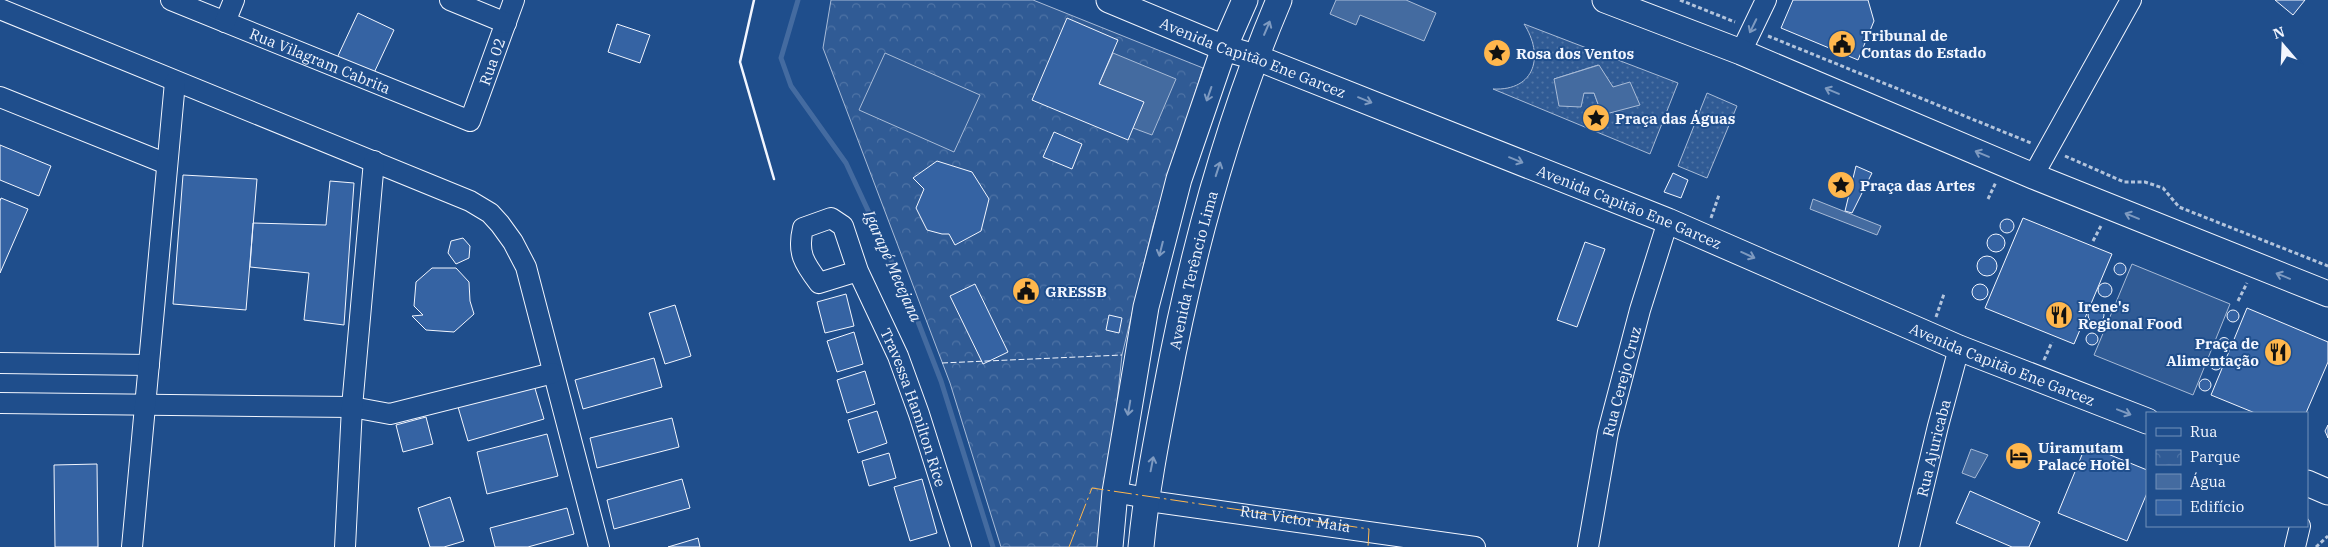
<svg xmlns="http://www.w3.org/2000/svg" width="2328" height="547" viewBox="0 0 2328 547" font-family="'IBM Plex Serif',serif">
<defs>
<pattern id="grass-dots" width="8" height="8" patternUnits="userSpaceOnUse" patternTransform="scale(1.25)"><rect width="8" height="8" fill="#305b95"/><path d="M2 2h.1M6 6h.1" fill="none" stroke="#4e73a5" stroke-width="1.8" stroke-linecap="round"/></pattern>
<pattern id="park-crowns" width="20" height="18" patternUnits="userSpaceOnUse" patternTransform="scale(1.25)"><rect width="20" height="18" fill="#305b95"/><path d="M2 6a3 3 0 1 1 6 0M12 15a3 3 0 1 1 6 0" fill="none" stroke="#4e73a5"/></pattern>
</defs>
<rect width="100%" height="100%" fill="#1f4e8c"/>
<path fill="url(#grass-dots)" stroke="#a8bbd7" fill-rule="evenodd" d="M1524,24L1678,83L1650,154L1493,89C1536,91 1544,55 1524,24ZM1598,65L1613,87L1602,115L1594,93H1584L1554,79Z
M1707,93L1737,106L1707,178L1678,166Z"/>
<path fill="url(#park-crowns)" stroke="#a8bbd7" d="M831,0H1033L1203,68L1153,226L1122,355L1102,547H1001L950,383L823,48Z"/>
<path fill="#305b95" stroke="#a8bbd7" d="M885,53L980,95L954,152L859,110Z
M2132,264L2230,304L2193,395L2094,355Z"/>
<path fill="#446ba0" stroke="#a8bbd7" d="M1336,0H1406L1436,13L1424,41L1360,15L1356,25L1330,14Z
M1113,53L1176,79L1152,135L1133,128L1099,84Z
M1599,65L1613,87L1630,82L1640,105L1602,115L1594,93H1584L1581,107L1559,106L1554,79Z
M1813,199L1881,226L1877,235L1810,209Z
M1971,449L1988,455L1975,478L1962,473Z"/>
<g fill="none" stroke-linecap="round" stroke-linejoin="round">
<path stroke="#446ba0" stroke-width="5" d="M798,0L781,58L791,86L846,163L910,301L941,381L993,547"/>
</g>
<path fill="#3563a3" stroke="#f2f6ff" d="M1793,0H1868L1874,21L1858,60L1781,28Z
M2275,0H2305L2293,15Z
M358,13L394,30L373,75L337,58Z
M1067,18L1118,40L1099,84L1144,102L1128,140L1032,100Z
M617,24L650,35L640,63L608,52Z
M1054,132L1082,144L1072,169L1043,157Z
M0,145L51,166L39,196L0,180Z
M937,161L972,172L989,199L981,231L955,245L949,234H942L927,230L916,208L924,189L913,178Z
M1856,166L1872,173L1852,213L1845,211Z
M1673,173L1688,180L1681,198L1664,192Z
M183,175L257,179L246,310L173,304Z
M330,181L354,183L344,325L304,320L309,273L250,267L253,223L326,225Z
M1,198L28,209L0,273V201Z
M2023,218L2112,254L2074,344L1985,308Z
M2000 226a7 7 0 1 1 14 0a7 7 0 1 1-14 0Z
M1987 243a9 9 0 1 1 18 0a9 9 0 1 1-18 0Z
M463,238L470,246L469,258L456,264L448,253L451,241Z
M1585,242L1605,249L1577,327L1557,320Z
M1977 266a10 10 0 1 1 20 0a10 10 0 1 1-20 0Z
M2114 269a6 6 0 1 1 12 0a6 6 0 1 1-12 0Z
M432,268H456L469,282L470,301L474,314L454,332L426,330L412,316L423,315L414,306L416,282Z
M2098 290a7 7 0 1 1 14 0a7 7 0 1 1-14 0Z
M1972 292a8 8 0 1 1 16 0a8 8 0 1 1-16 0Z
M975,284L1008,352L983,364L950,296Z
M846,294L854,326L825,333L817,302Z
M675,305L691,356L665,364L649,313Z
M2088 315a8 8 0 1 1 16 0a8 8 0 1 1-16 0Z
M2247,308L2328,342V362L2306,413H2255L2211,395Z
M2227 316a6 6 0 1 1 12 0a6 6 0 1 1-12 0Z
M1109,315L1122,318L1119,333L1106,330Z
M854,332L863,364L837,372L827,341Z
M2086 339a6 6 0 1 1 12 0a6 6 0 1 1-12 0Z
M2218.5 343a5.5 5.5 0 1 1 11 0a5.5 5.5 0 1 1-11 0Z
M654,358L662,387L583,409L575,380Z
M2210 364a6 6 0 1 1 12 0a6 6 0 1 1-12 0Z
M865,371L875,404L847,413L837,380Z
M2199 385a6 6 0 1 1 12 0a6 6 0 1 1-12 0Z
M534,385L544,419L468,441L458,407Z
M877,411L887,443L858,453L848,420Z
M426,417L433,444L403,452L396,425Z
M672,418L679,447L597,468L590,438Z
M2328,425V438L2325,431Z
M547,434L558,476L487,494L477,452Z
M2086,445L2147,470V493L2127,541L2058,513Z
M889,453L896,478L869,486L862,461Z
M97,464L98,547H55L54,465Z
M682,479L690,508L614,529L607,500Z
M922,479L937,533L910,541L894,487Z
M1970,491L2040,522L2029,547H2012L1956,523Z
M450,497L464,541L444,547H430L418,508Z
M567,508L574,534L528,547H495L490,528Z
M698,538L700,547H668Z"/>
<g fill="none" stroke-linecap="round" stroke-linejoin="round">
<g stroke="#f2f6ff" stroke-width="22">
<g id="minor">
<path id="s1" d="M171,0L470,121L514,0"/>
<path d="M450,0L506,23"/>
<path d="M0,9L470,201L490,213L500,224L513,242L526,267L599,547"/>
<path d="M225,22L234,0"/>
<path d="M1741,52L1766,0"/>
<path d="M0,97L167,164"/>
<path d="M2033,176L2131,0"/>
<path id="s2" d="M858,271L819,283C804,263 797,253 803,228L831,218L843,226L858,271L898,356L919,414L961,547"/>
<path d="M0,363L149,365"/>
<path d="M0,403L352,407L390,414L553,373"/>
<path d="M1115,492L1146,498L1156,502L1475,547"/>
<path d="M132,547L175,82"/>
<path d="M345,547L352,407L374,161"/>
<path id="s3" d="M1588,547L1608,432L1640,310L1668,221"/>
<path id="s4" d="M1909,547L1938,426L1959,348"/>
<path d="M2295,547L2300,526"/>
</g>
</g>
<g stroke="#f2f6ff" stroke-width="27">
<g id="major">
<path id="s5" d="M1109,0L1224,48L1255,57L1668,221L1959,348L2147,421"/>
<path d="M1605,0L1741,52L2033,176L2328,294"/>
<path d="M2307,483L2328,492"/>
<path d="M1110,547L1115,492L1146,307L1179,179L1224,48L1245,0"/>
<path id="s6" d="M1141,547C1146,494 1156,442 1166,390C1191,256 1226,125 1279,0"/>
</g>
</g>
<path stroke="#b3c4dc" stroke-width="3" stroke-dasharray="4 2.5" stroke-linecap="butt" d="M1680,0L1735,22
M1768,36L2031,143
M2065,156L2124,182H2145L2163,188L2179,207L2328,266
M1988,199L1996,182
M1711,218L1719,195
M2093,241L2102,224
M2238,301L2247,283
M1936,317L1944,294
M2044,360L2052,342
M2316,547L2328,536"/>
<use href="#minor" stroke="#1f4e8c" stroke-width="20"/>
<use href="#major" stroke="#1f4e8c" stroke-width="25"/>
<path stroke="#f2f6ff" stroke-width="1" stroke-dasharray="6 2.5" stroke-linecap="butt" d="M942,363L1122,355"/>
<path stroke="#f2f6ff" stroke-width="2.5" d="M754,0L740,62L774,179"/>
<path stroke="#ffb74d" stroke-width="1" stroke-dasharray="18 4 2.5 4" stroke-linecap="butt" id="s7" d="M1069,547L1092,488L1369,529L1368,547"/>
</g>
<defs><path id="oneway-shaft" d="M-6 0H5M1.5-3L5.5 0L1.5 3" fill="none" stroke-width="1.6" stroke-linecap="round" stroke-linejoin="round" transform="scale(1.25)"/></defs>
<g stroke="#7e9ac0">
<use href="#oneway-shaft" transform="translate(1753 26) rotate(116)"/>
<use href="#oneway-shaft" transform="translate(1267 28) rotate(-67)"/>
<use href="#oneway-shaft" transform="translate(1832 91) rotate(-157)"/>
<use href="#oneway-shaft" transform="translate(1209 94) rotate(109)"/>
<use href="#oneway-shaft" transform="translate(1365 100) rotate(22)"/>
<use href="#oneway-shaft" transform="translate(1982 154) rotate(-157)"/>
<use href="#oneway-shaft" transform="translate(1516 160) rotate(22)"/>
<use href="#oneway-shaft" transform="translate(1218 169) rotate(-72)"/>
<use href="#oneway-shaft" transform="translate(2132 216) rotate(-158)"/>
<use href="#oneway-shaft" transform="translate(1161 249) rotate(104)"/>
<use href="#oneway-shaft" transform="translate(1748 255) rotate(24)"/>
<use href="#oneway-shaft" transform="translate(2283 276) rotate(-158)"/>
<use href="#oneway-shaft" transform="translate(1129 408) rotate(100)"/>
<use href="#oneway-shaft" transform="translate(2124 412) rotate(21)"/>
<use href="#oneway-shaft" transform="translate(1152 464) rotate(-79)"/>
</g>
<defs>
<g id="civic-disc" transform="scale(1.4375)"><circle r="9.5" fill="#ffb74d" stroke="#1f4e8c"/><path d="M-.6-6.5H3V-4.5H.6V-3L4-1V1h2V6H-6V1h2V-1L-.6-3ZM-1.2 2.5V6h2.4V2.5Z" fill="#111"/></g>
<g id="sight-disc" transform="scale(1.4375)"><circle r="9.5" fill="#ffb74d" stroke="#1f4e8c"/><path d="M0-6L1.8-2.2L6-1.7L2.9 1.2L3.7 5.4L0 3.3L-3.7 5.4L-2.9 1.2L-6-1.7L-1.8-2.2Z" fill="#111"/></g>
<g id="restaurant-disc" transform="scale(1.4375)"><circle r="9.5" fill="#ffb74d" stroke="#1f4e8c"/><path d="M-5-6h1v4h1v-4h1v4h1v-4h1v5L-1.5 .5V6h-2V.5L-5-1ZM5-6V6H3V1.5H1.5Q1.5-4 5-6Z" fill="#111"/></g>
<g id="hotel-disc" transform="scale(1.4375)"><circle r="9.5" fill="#ffb74d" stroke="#1f4e8c"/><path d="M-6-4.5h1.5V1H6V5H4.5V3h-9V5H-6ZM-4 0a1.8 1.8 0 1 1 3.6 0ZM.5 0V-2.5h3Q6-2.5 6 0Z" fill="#111"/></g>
</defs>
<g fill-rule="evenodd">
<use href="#civic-disc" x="1842" y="44"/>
<use href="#sight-disc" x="1497" y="53"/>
<use href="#sight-disc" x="1596" y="118"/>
<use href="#sight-disc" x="1841" y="185"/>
<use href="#civic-disc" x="1026" y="291"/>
<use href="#restaurant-disc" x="2059" y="315"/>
<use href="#restaurant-disc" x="2278" y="352"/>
<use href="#hotel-disc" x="2019" y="456"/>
</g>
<g text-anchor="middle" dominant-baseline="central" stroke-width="4" stroke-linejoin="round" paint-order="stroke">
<g font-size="15" font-weight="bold" fill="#f2f6ff" stroke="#1f4e8c" text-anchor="start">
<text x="1861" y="35">Tribunal de<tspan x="1861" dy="17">Contas do Estado</tspan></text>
<text x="1516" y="53">Rosa dos Ventos</text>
<text x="1615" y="118">Praça das Águas</text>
<text x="1860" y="185">Praça das Artes</text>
<text x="1045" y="291">GRESSB</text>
<text x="2078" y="306">Irene's<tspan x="2078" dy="17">Regional Food</tspan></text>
<text x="2259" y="343" text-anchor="end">Praça de<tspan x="2259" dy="17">Alimentação</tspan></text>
<text x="2038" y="447">Uiramutam<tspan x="2038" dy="17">Palace Hotel</tspan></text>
</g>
<g font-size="15" fill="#f2f6ff" stroke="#1f4e8c">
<text stroke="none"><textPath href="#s5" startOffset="155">Avenida Capitão Ene Garcez</textPath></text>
<text stroke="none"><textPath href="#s1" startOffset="161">Rua Vilagram Cabrita</textPath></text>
<text stroke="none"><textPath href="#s1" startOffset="386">Rua 02</textPath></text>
<text stroke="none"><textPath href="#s5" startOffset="560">Avenida Capitão Ene Garcez</textPath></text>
<text stroke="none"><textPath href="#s6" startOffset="282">Avenida Terêncio Lima</textPath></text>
<text stroke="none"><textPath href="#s5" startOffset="965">Avenida Capitão Ene Garcez</textPath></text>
<text stroke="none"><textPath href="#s3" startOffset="169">Rua Cerejo Cruz</textPath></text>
<text stroke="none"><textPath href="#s2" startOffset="340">Travessa Hamilton Rice</textPath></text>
<text stroke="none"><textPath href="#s4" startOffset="102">Rua Ajuricaba</textPath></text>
<text stroke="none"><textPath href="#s7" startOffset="269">Rua Victor Maia</textPath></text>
</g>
<g font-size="16" font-style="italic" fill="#f2f6ff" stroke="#1f4e8c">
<text transform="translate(893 266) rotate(66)">Igarapé Mecejana</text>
</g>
</g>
<rect x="2146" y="412" width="162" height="115" fill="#1f4e8c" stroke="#7391ba"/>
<rect x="2156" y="428" width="25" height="8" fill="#1f4e8c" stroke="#7391ba"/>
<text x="2190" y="437" font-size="15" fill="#f2f6ff">Rua</text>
<rect x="2156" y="450" width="25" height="15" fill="url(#park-crowns)" stroke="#7391ba"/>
<text x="2190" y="462" font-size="15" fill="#f2f6ff">Parque</text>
<rect x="2156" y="474" width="25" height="15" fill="#446ba0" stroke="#7391ba"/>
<text x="2190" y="487" font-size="15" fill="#f2f6ff">Água</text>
<rect x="2156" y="500" width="25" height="15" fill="#3563a3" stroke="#7391ba"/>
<text x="2190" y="512" font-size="15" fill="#f2f6ff">Edifício</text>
<g transform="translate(2283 45) rotate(341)" stroke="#1f4e8c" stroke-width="4" paint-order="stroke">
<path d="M0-4L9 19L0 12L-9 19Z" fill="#f2f6ff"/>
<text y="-8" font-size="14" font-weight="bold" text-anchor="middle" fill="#f2f6ff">N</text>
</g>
</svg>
